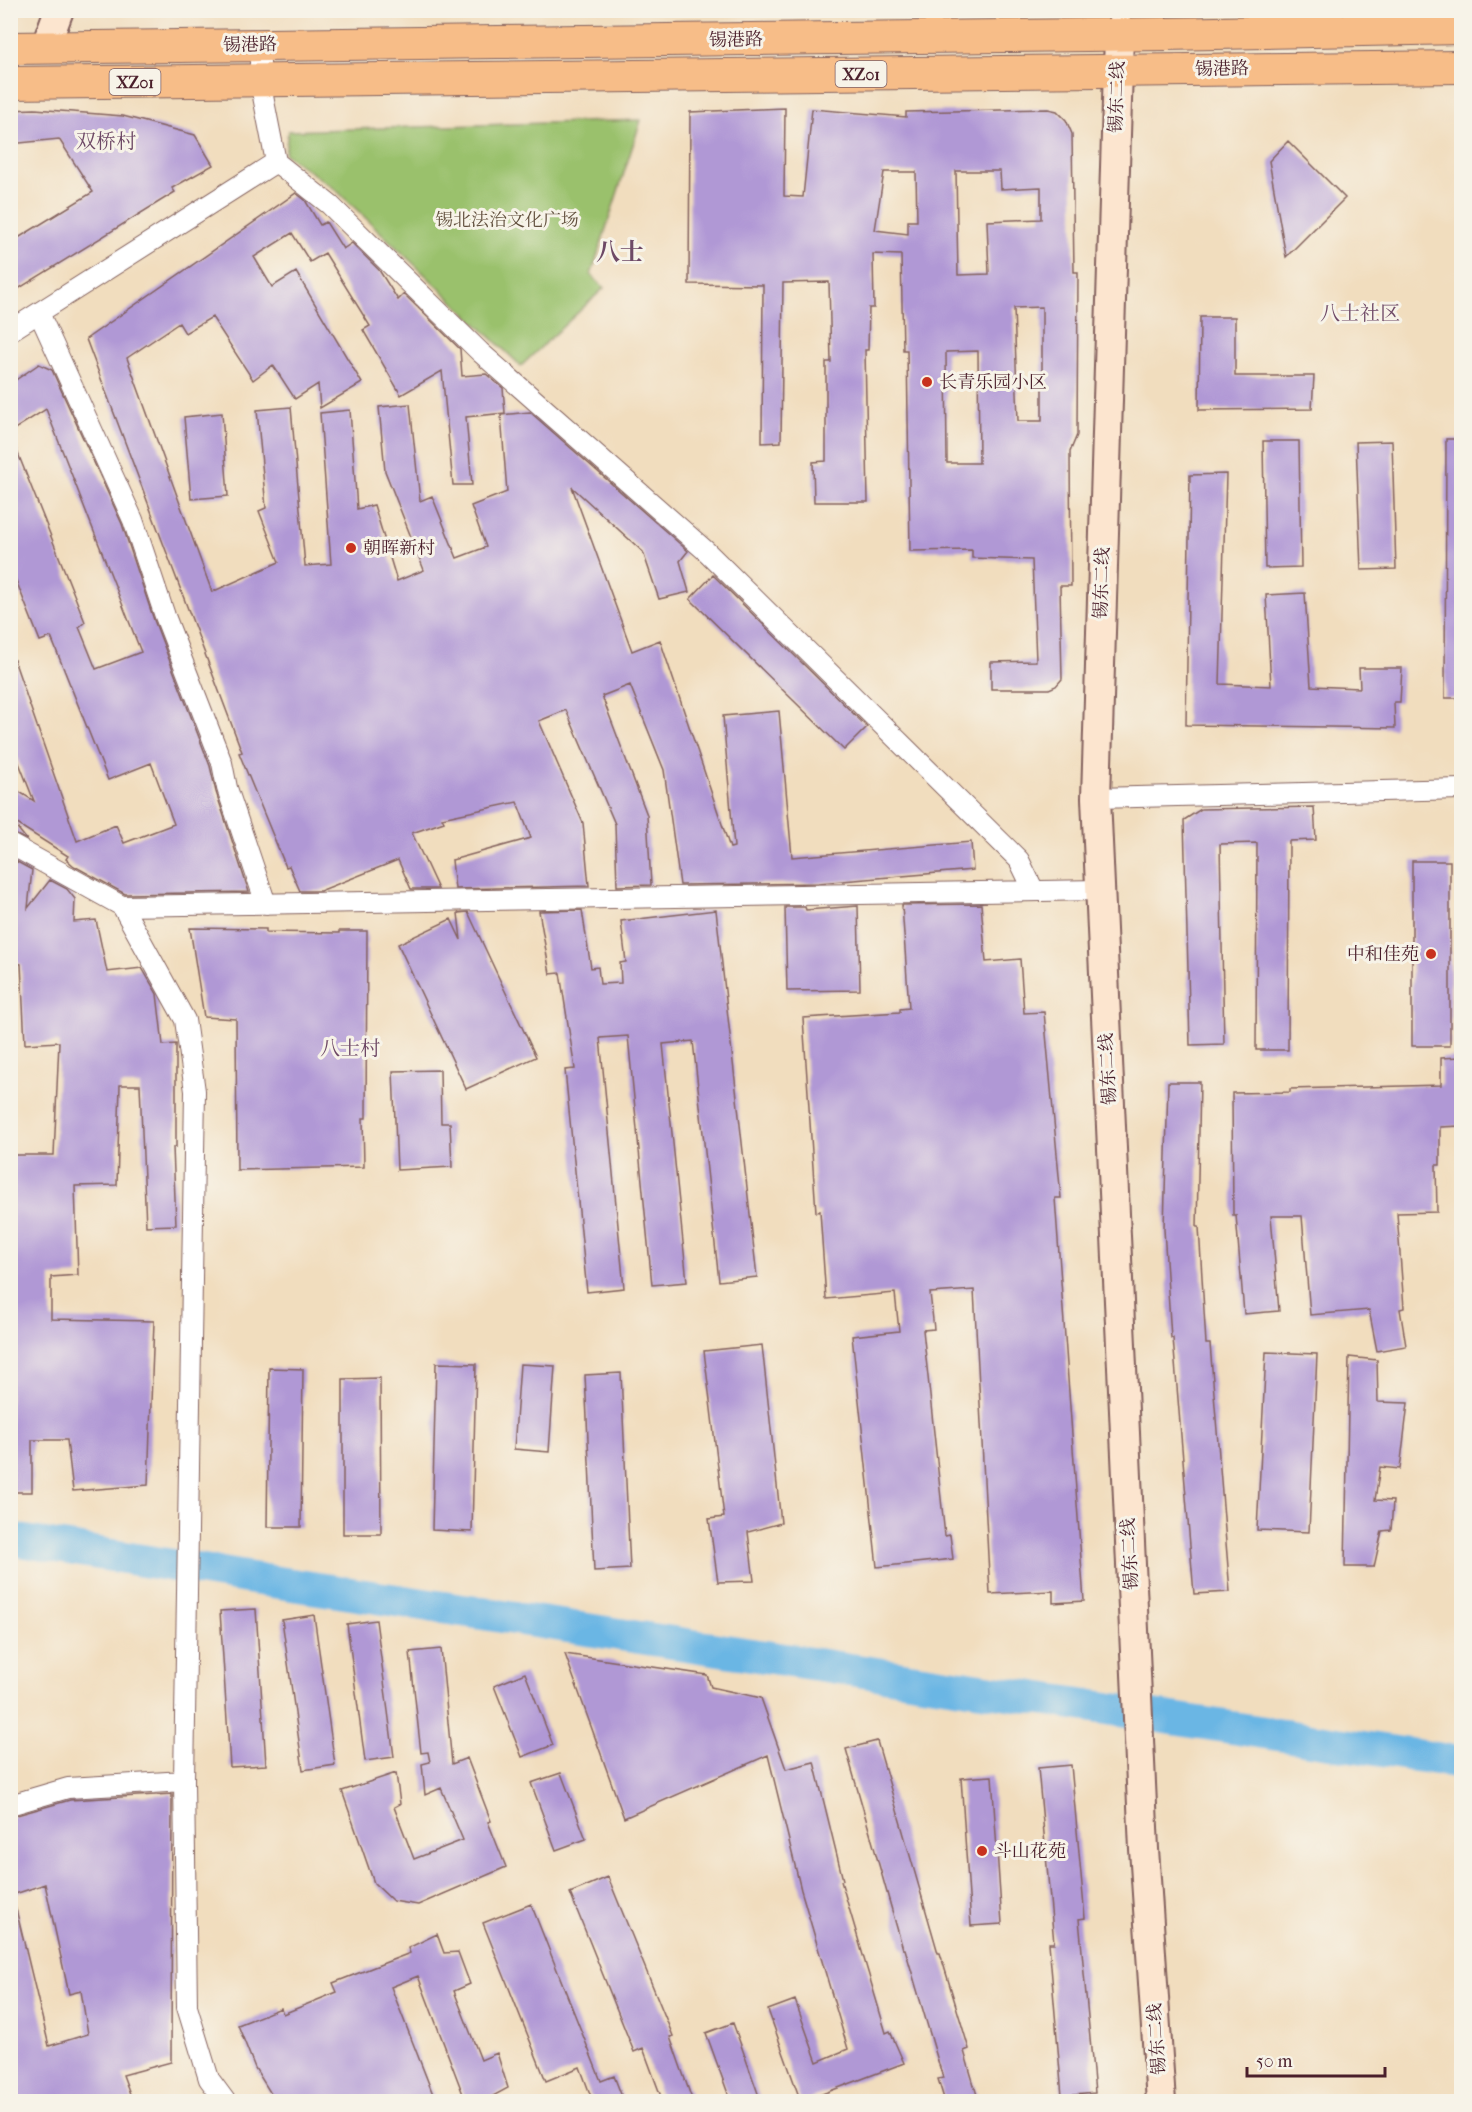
<svg xmlns="http://www.w3.org/2000/svg" width="1472" height="2112" viewBox="0 0 1472 2112" font-family="'IM FELL French Canon','Noto Serif SC',serif">
<rect width="100%" height="100%" fill="#f7f3e8"/>
<filter id="ink" filterUnits="userSpaceOnUse"><feTurbulence type="fractalNoise" baseFrequency=".0167" numOctaves="2"/><feDisplacementMap in="SourceGraphic" scale="12" xChannelSelector="R" yChannelSelector="G"/><feConvolveMatrix kernelMatrix="1 2 1 2 8 2 1 2 1" color-interpolation-filters="sRGB"/></filter>
<filter id="wash" filterUnits="userSpaceOnUse"><feTurbulence type="fractalNoise" baseFrequency=".008" numOctaves="4" result="noise"/><feDisplacementMap in="SourceGraphic" scale="24" xChannelSelector="R" yChannelSelector="G"/><feGaussianBlur stdDeviation="1.35" result="paint"/><feColorMatrix in="noise" values="0 0 0 0 0 0 0 0 0 0 0 0 0 0 0 0 0 1.4 0 .05"/><feComposite in="paint" operator="in"/></filter>
<g filter="url(#wash)">
<rect width="100%" height="100%" fill="#f1ddbe"/>
<path fill="#9ac16c" stroke="#72704c" stroke-width="1.5" d="M641,120L591,275L604,288L521,366L335,189L285,154L288,131Z"/>
<g fill="none" stroke-linecap="round" stroke-linejoin="round">
<path stroke="#6bb6e4" stroke-width="33" d="M10,1539L262,1580L1452,1761L1462,1764"/>
</g>
<g id="blocks">
<path fill="#b098d5" fill-rule="evenodd" d="M785,108L784,196L803,197L812,109L906,117V112L1048,109L1057,111L1066,120L1072,134L1074,272H1078L1077,435L1070,452L1071,586H1060L1062,679L1056,686L1049,689H991V662L1036,661L1032,560L972,558V550L910,551L907,350H903L901,255L873,254L874,308H869L868,350H865L868,502H814L813,462L826,461V362H831L829,282L783,283L781,442L762,443L763,285L689,284L690,112ZM956,171H1000L1001,189L1041,187V219L987,221L989,274L958,275ZM884,172H916L917,221H908V234L875,230ZM1042,307V421H1018L1014,308ZM978,351L979,463H947L946,352Z
M35,109L123,116L195,135L213,165L172,188L175,192L10,294V243L93,192L59,139L10,144V110Z
M1288,141L1345,198L1286,257L1269,161Z
M296,193L305,200L320,225L326,222L343,249L352,243L379,270L398,300L404,294L460,349L462,376L486,374L503,388L505,413L466,417L472,485H453L442,371L401,395L363,330L370,326L325,253L310,262L292,233L254,257L272,287L296,272L362,383L320,408L318,384L295,399L273,365L253,380L212,317L185,333L179,323L127,358L212,592L279,562L259,511L266,508L257,410L291,407L305,566L331,564L320,413L350,410L357,509L374,505L397,581L424,570L385,471L379,407L410,404L420,501L432,496L457,558L486,547L471,506L507,492L501,415L530,412L688,551L680,561L689,592L659,599L643,552L572,487L632,651L660,640L730,848L734,847L723,716L779,711L792,857L971,842L973,870L818,883L680,885L664,770L630,685L602,696L647,815L651,885L617,886L615,824L566,710L539,721L583,823L589,886L455,889L452,860L531,838L517,802L442,818L444,822L412,833L438,889H411L398,860L320,891H300L289,866L286,867L239,753L242,752L86,339Z
M1200,317H1235V376H1314L1312,409L1199,410Z
M39,364L52,370L122,524L154,620L210,766L216,792L249,892L125,894L74,866L66,859L68,856L11,820L27,840L10,832V786L34,801L10,740V657H13L77,841L116,825L124,843L174,824L151,763L108,780L51,637L40,641L10,565L11,436L85,622L79,627L96,669L141,652L46,409L10,432V384Z
M222,413L228,496L191,499L184,417Z
M1446,439H1461V698H1445Z
M1263,441H1299L1301,567L1265,568Z
M1392,441L1396,569L1361,570L1356,442Z
M1226,474L1220,684L1271,686L1266,595L1305,593L1311,686L1360,688L1359,668H1402L1400,702H1394L1395,728L1186,725L1190,475Z
M713,575L867,727L844,750L690,599Z
M1314,807L1316,840L1289,841L1288,1050H1256L1257,843L1220,844L1224,1044L1190,1045L1184,820L1201,809Z
M10,858L32,870L28,908L50,880L67,889L75,899L74,922L96,920L107,972L142,968L157,994L163,1045L176,1044V1147H173L176,1225L146,1226L140,1085H120L117,1185L75,1186L78,1275L51,1277V1319L154,1321L148,1485L73,1491L67,1440H32V1492H10V1155H54L59,1042L25,1044L21,964L10,962Z
M1412,861H1450V1046H1412Z
M981,904L986,962L1020,959L1024,1013L1044,1012L1061,1198H1055L1084,1601L1053,1603V1591L990,1594L974,1290L930,1293L934,1329L923,1330L945,1536L950,1535L953,1559L877,1567L852,1336L899,1331L895,1293L826,1299L820,1211L816,1212L803,1018L900,1012V1009L909,1008L902,905Z
M858,906L860,990L787,991L785,907H805L806,910Z
M582,910L591,968L598,967L600,984L621,983L620,963L626,962L621,921L716,910L757,1277L719,1281L693,1041L663,1044L687,1282L652,1285L628,1036L600,1038L624,1288L587,1292L565,1070L575,1069L560,973L550,974L539,911Z
M468,912L536,1057L466,1089L398,944L451,919L461,940L458,913Z
M190,928L266,929V932L339,933V931H367L366,1118H363L364,1167L237,1170L236,1019L204,1017Z
M1461,1057V1126L1440,1127V1165H1436L1437,1212L1397,1213L1404,1308L1400,1309L1406,1346L1377,1351L1369,1310L1310,1315L1302,1216H1271L1279,1311L1244,1314L1236,1215H1233L1232,1093L1290,1092V1089L1441,1085V1058Z
M440,1070L441,1123H450L452,1167L397,1170L393,1071Z
M1168,1082H1200L1197,1227H1199L1206,1344H1210L1230,1592L1194,1594L1173,1338H1171L1164,1229Z
M762,1345L781,1523L748,1532L754,1581L718,1582L709,1519L724,1517L704,1351Z
M1266,1352L1317,1354L1309,1532L1257,1530Z
M1349,1357L1377,1360L1378,1402L1408,1403L1400,1469L1380,1467L1375,1500L1393,1501L1391,1530L1382,1531L1374,1567H1345Z
M436,1363L476,1364L472,1532L432,1530Z
M520,1364L555,1366L549,1452L514,1449Z
M269,1368L303,1369L301,1527H267Z
M621,1373L630,1569L594,1571L585,1375Z
M380,1378L381,1534H343V1379Z
M256,1609L266,1765L230,1767L220,1611Z
M314,1615L335,1765L303,1770L282,1620Z
M376,1620L394,1757L365,1761L347,1624Z
M441,1649L452,1764L467,1758L491,1821L488,1822L506,1867L418,1905L393,1901L374,1883L342,1791L396,1773L400,1804L394,1807L414,1859L463,1840L441,1788L425,1795L422,1764L430,1762L428,1752L421,1753L410,1652Z
M565,1654L707,1675L711,1687L761,1698L786,1769L814,1762L843,1880L841,1881L886,2033L890,2031L904,2063L801,2102L768,2010L795,2000L817,2062L848,2049L801,1890L768,1755L624,1818Z
M525,1673L553,1745L522,1757L494,1686Z
M877,1741L938,1953H940L969,2049L964,2051L979,2102H945L938,2079L943,2078L905,1949H903L846,1749Z
M1071,1765L1085,1918L1079,1919L1095,2093L1062,2096L1049,1943H1054L1038,1768Z
M561,1773L586,1839L556,1850L531,1783Z
M992,1776L1002,1924L971,1926L961,1778Z
M172,1794L171,2062L123,2075L133,2102H10V1909H16L49,2046L88,2034L81,1991L69,1994L45,1884L15,1894L10,1869V1817L70,1800Z
M608,1877L673,2036L670,2037L693,2102H663L643,2048L634,2052L570,1893Z
M531,1904L601,2081L614,2076L624,2102H593L580,2067L546,2081L483,1923Z
M437,1934L444,1953L458,1952L470,1984L454,1991L481,2060L497,2053L508,2088L482,2102H466L418,1976L391,1987L436,2102H276L255,2068L238,2025L281,2008L283,2014L337,1992L333,1983L410,1953L408,1948Z
M733,2023L742,2048L761,2102H731L718,2066L706,2033Z"/>
</g>
</g>
<g filter="url(#ink)">
<use href="#blocks" fill-opacity="0" stroke="#84625e" stroke-width="1.5"/>
<g fill="none" stroke-linecap="round" stroke-linejoin="round">
<g stroke="#84625e" stroke-width="22">
<path id="street" d="M1119,35L1120,10
M276,162L330,205L480,352L706,551L1019,860L1034,891
M39,313L133,520L165,616L222,763L227,788L266,904
M10,331L276,162L260,81V45
M1096,798L1462,789
M10,844L122,906L1100,890
M122,906L185,1020L195,1091L184,1781L187,2007L209,2079L226,2102
M10,1805L68,1788L184,1781"/>
</g>
<g stroke="#84625e" stroke-width="32">
<path id="secondary" d="M1119,35L1096,798L1144,1849L1161,2102
M45,48L59,10"/>
</g>
<g stroke="#84625e" stroke-width="34">
<path id="primary" d="M10,48L1165,34L1462,28
M10,83L1462,67"/>
</g>
<use href="#street" stroke="#fff" stroke-width="20"/>
<use href="#secondary" stroke="#fce5cf" stroke-width="28"/>
<use href="#primary" stroke="#f7bd88" stroke-width="32"/>
</g>
</g>
<g fill="#c8321e" stroke="#f7f3e8" stroke-width="2">
<circle cx="927" cy="382" r="6"/>
<circle cx="351" cy="548" r="6"/>
<circle cx="1431" cy="954" r="6"/>
<circle cx="982" cy="1851" r="6"/>
</g>
<g text-anchor="middle" dominant-baseline="central" stroke-width="6" stroke-linejoin="round" paint-order="stroke">
<g fill="#f7f3e8" stroke="#7e5f64" stroke-width="1.5">
<rect x="835.5" y="61" width="51" height="26" rx="4.5"/>
<rect x="109.5" y="69" width="51" height="26" rx="4.5"/>
</g>
<g font-size="16" font-weight="bold" fill="#4a1f2b">
<text x="861" y="74">XZ01</text>
<text x="135" y="82">XZ01</text>
</g>
<g font-size="18" fill="#4a1f2b" stroke="#f7f3e8">
<text transform="translate(736 40) rotate(-1)">锡港路</text>
<text transform="translate(250 45) rotate(-1)">锡港路</text>
<text transform="translate(1222 69) rotate(-1)">锡港路</text>
<text transform="translate(1117 97) rotate(-88)">锡东二线</text>
<text transform="translate(1102 583) rotate(-88)">锡东二线</text>
<text transform="translate(1108 1069) rotate(-93)">锡东二线</text>
<text transform="translate(1130 1554) rotate(-93)">锡东二线</text>
<text transform="translate(1157 2039) rotate(-94)">锡东二线</text>
</g>
<g font-size="18" fill="#62503e" stroke="#f7f3e8">
<text x="507" y="220">锡北法治文化广场</text>
</g>
<g font-size="18" fill="#4a1f2b" stroke="#f7f3e8" text-anchor="start">
<text x="939" y="382">长青乐园小区</text>
<text x="363" y="548">朝晖新村</text>
<text x="1419" y="954" text-anchor="end">中和佳苑</text>
<text x="994" y="1851">斗山花苑</text>
</g>
<g font-size="20" fill="#6e4966" stroke="#f7f3e8">
<text x="106" y="141">双桥村</text>
<text x="1360" y="313">八士社区</text>
<text x="350" y="1048">八士村</text>
</g>
<g font-size="24" font-weight="bold" fill="#6e4966" stroke="#f7f3e8">
<text x="620" y="252">八士</text>
</g>
</g>
<rect width="1472" height="2112" fill="none" stroke="#f7f3e8" stroke-width="36"/>
<path d="M1247 2067v9h138v-9" fill="none" stroke="#4a1f2b" stroke-width="3"/>
<text x="1256" y="2067" font-size="18" fill="#4a1f2b" stroke="#f7f3e8" stroke-width="4.5" paint-order="stroke">50 m</text>
</svg>
